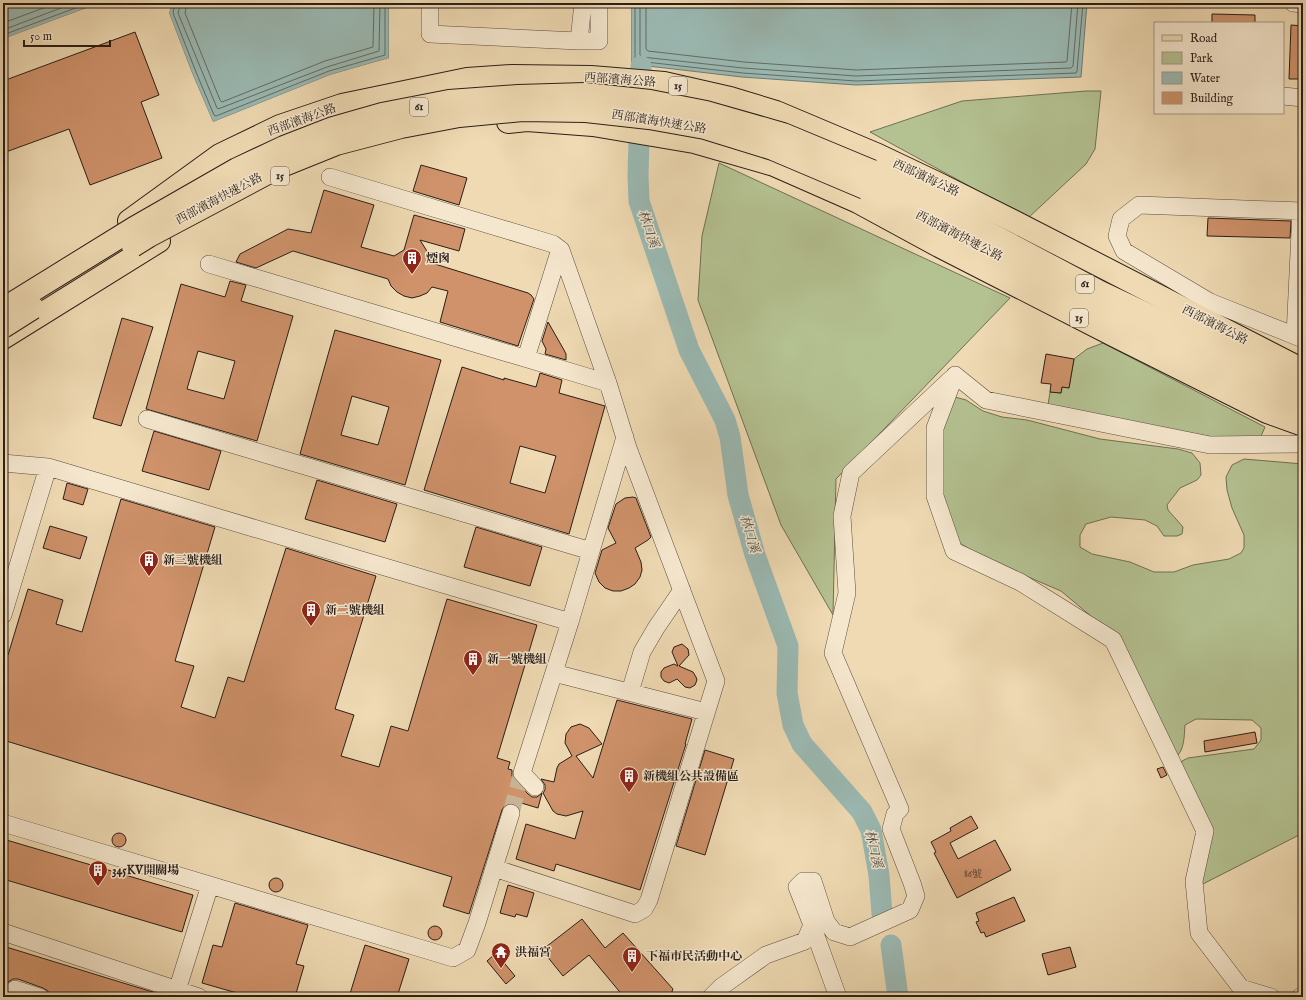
<svg xmlns="http://www.w3.org/2000/svg" width="1306" height="1000" viewBox="0 0 1306 1000" font-family="'IM FELL English','Noto Serif TC',serif">
<rect width="100%" height="100%" fill="#efdab3"/>
<filter id="stains"><feTurbulence type="fractalNoise" baseFrequency=".005" numOctaves="4"/><feColorMatrix values="0 0 0 0 .2 0 0 0 0 .09 0 0 0 0 .02 0 0 0 .5 -.17"/></filter>
<radialGradient id="worn" r=".72"><stop offset=".6" stop-color="#630" stop-opacity="0"/><stop offset="1" stop-color="#630" stop-opacity=".3"/></radialGradient>
<path fill="#b4c191" stroke="#6f7054" d="M1086,91H1101L1095,149L1086,164L1028,218L870,132L962,101Z
M719,163L1010,298L836,479L833,615L781,525L698,300L702,236Z
M1103,343L1265,427L1259,441L1252,445L1048,405L1050,392L1061,393L1062,387L1069,388L1074,359L1087,349Z
M955,397L966,400L983,411L1002,417L1027,420L1100,439L1178,449L1192,453L1200,463L1201,475L1197,480L1180,488L1167,505L1168,510L1183,527L1182,534L1177,536H1164L1157,526L1145,520L1111,517L1086,524L1080,535V547L1092,554L1130,562L1154,572H1174L1193,565L1229,559L1241,553L1244,548V535L1232,508L1227,490L1226,477L1232,465L1244,459L1303,464V833L1197,887L1202,830L1180,773L1182,761L1188,758L1254,749L1261,740V728L1252,720L1196,719L1185,725C1184,736 1185,750 1175,758L1116,637L1061,591L984,558L953,539L935,462L948,399Z"/>
<path fill="#9bbab4" stroke="#6e7c76" d="M3,3H100L3,39Z
M172,3H389V58L330,75L213,122L192,73L169,13Z
M631,3H1087L1081,77L856,85L742,77L631,64Z"/>
<path fill="#efdab3" d="M100,3H102L101,5L3,41V39Z
M170,3H172L169,13L192,73L213,122L330,75L389,58V3H391V58L331,77L212,124L190,74L167,14Z
M629,3H631V64H629Z"/>
<g fill="none" stroke-linecap="round" stroke-linejoin="round">
<path stroke="#626c66" stroke-width="1" d="M175,3L173,13L196,72L214,115L216,116L329,71L385,55V3
M181,3L178,13L217,108L218,109L327,67L379,51L380,3
M187,3L185,13L220,100L222,102L325,61L373,47L374,3
M635,3V59L637,61L743,73L856,81L1076,73L1077,71L1083,3
M640,3V55L642,57L743,68L856,76L1071,68L1073,66L1078,3
M646,3V49L648,51L744,62L856,70L1066,62L1067,61L1072,3
M3,23L57,3
M3,30L74,3
M3,35L89,3"/>
<path stroke="#9bbab4" stroke-width="21" d="M641,74V66
M639,140L638,176L639,201L689,350L725,420L730,437L738,495L755,555L788,646L787,693L793,725L802,744L862,812L871,830L879,875L882,914
M891,945L898,997"/>
</g>
<path fill="#cf926b" stroke="#2a1e18" fill-rule="evenodd" d="M1212,14L1255,15V23H1212Z
M1291,25L1303,26V79H1289Z
M135,32L159,95L141,102L162,158L90,185L69,129L3,153V81Z
M421,165L467,178L459,205L413,191Z
M324,190L374,205L361,247L394,256L404,250L414,215L465,229L459,251L420,240L435,264L528,293L531,295L534,299L518,346L440,322L448,291L432,287L427,293L420,296L412,298L404,296L397,292L391,286L388,279L293,251L256,268L236,262L240,254L288,229L311,233Z
M1208,218L1291,221L1290,238L1207,236Z
M230,281L246,285L241,301L293,316L257,441L146,409L181,284L225,297ZM198,351L235,361L224,399L187,389Z
M122,318L153,327L121,426L93,418Z
M548,322L564,350L566,354V360L545,354L546,349L542,341Z
M335,330L441,360L405,485L300,454ZM352,396L389,407L378,445L341,435Z
M1046,354L1074,359L1069,388L1062,387L1061,393L1050,392L1051,384L1041,383Z
M462,367L504,380V378L536,387L540,373L562,380L559,393L605,406L569,534L424,490ZM520,446L556,456L545,493L510,483Z
M154,431L221,451L209,490L142,471Z
M317,480L397,504L385,542L305,519Z
M67,483L88,489L83,505L63,499Z
M633,497L636,498L651,537L648,540L635,548L641,562L642,570L640,577L635,584L629,588L621,591H613L605,588L599,582L595,573L602,550L616,543L608,528L616,504L625,498Z
M121,499L215,527L175,661L194,666L181,707L215,718L228,677L244,682L286,548L376,576L335,709L354,715L341,756L379,767L391,726L408,731L447,599L537,625L497,758L510,762L508,769L512,770V776L514,779L528,794L532,797H537L542,793L538,808L508,799L506,804L502,810L469,914L443,906L452,877L3,740V653L8,655L28,589L63,600L56,624L82,632Z
M50,526L87,537L80,559L43,548Z
M476,527L542,547L530,586L464,567Z
M682,644L688,649L689,655L679,666L693,672L696,677L697,680L695,685L690,688L685,687L677,679L669,683L664,681L661,677V672L664,668L674,664L678,666L672,652L674,647Z
M617,700L692,719L685,744H686L640,890L556,864L554,871L516,859L526,824L575,839L583,811L566,816L557,814L553,811L543,793L545,790V785L541,779L554,782L557,768L559,764L572,756L565,743L566,734L571,727L580,724L589,728L602,744L576,756L593,778Z
M1255,732L1257,743L1205,752L1204,741Z
M705,750L734,759L705,855L676,846Z
M1163,767L1167,775L1161,778L1157,769Z
M971,816L978,828L950,843L958,859L995,840L1011,870L957,898L934,853L936,852L931,842L951,831L950,828Z
M112 840a7 7 0 1 1 14 0a7 7 0 1 1-14 0Z
M3,839L193,895L182,932L3,879Z
M269 885a7 7 0 1 1 14 0a7 7 0 1 1-14 0Z
M508,885L534,893L527,917L516,914L515,917L500,913Z
M1014,897L1025,921L986,937L984,932L981,933L976,922L979,921L976,913Z
M235,903L308,925L296,964L304,966L295,997H251L202,983L213,945L222,947Z
M582,919L605,948L623,933L673,989L670,997H624L589,955L563,976L542,950Z
M428 933a7 7 0 1 1 14 0a7 7 0 1 1-14 0Z
M365,945L409,959L397,997H349Z
M3,946L133,986L163,995L162,997H65L55,994L54,997H50L48,991L43,988L18,979H13L8,982L5,986V991L9,997H3Z
M1070,947L1076,967L1048,975L1042,954Z
M496,953L515,976L506,984L487,961Z"/>
<g fill="none" stroke-linecap="round" stroke-linejoin="round">
<path stroke="#c8b494" stroke-width="17" stroke-dasharray="17 8" stroke-linecap="butt" d="M511,813L522,773"/>
<g stroke="#5b4d3f" stroke-width="18">
<path id="minor" d="M430,3V34L579,41H599V3
M1293,3L1303,4
M579,41L583,3
M1283,96L1303,98
M330,177L553,244L561,250L608,383L628,448L716,681L649,900L644,909L635,914L494,868
M209,264L608,383
M1295,336L1301,211L1139,205L1121,219L1117,236L1124,251L1210,302L1303,339
M526,358L560,249
M147,419L591,551
M3,463L48,467L3,615
M48,467L570,622L522,773L535,787
M570,622L625,437
M554,673L706,712
M630,692L642,652L656,628L682,590
M3,823L453,958L467,950L477,923L511,813
M812,925L838,997
M3,932L199,997
M15,989L40,997
M175,997L210,885
M711,997L721,987L766,955L805,941L812,925L797,887L803,881H813L826,921L834,932L850,937L910,910L916,896L912,883L891,829L895,814L900,809L833,653L847,593L842,516L851,473L952,378
M1271,997L1241,988L1199,933L1194,881L1205,831L1113,640L1020,582L954,551L935,496V428L955,375L986,400L1210,445L1303,444
M1300,997L1303,996"/>
</g>
<g stroke="#2a1e18" stroke-width="24">
<path id="major" d="M508,122L527,120L593,125L694,142L774,165L858,202L939,246L1113,335L1267,412L1303,425
M129,221L220,155L280,126L342,105L467,79L512,76L591,77L664,83L730,98L776,112L878,155L937,183L1017,223L1303,370
M3,338L159,241"/>
</g>
<g stroke="#2a1e18" stroke-width="24">
<path id="highway" d="M872,171L1100,292L1303,388
M865,188L1226,373L1303,406"/>
</g>
<use href="#minor" stroke="#f5e7ce" stroke-width="17"/>
<use href="#major" stroke="#efdab3" stroke-width="22"/>
<use href="#highway" stroke="#efdab3" stroke-width="22"/>
<g stroke="#2a1e18" stroke-width="24" stroke-linecap="butt">
<path id="highway-bridge" d="M133,246L149,236L279,167L336,144L401,127L459,116L522,110L586,111L649,118L705,128L773,149L865,188
M3,309L134,228L237,169L284,147L333,128L382,114L449,101L518,96L585,94L650,101L706,112L783,134L872,171
M3,327L33,308"/>
</g>
<use href="#highway-bridge" stroke="#efdab3" stroke-width="22"/>
</g>
<defs>
<g id="building-pin" transform="scale(1)"><path d="M0 17L-7.5 6A9.5 9.5 0 1 1 7.5 6Z" fill="#8f2418" stroke="#f5e7ce"/><path d="M-4-6H4V6H1V3H-1V6H-4ZM-2.5-4.3h1.7v1.8h-1.7ZM.8-4.3h1.7v1.8H.8ZM-2.5-1h1.7V.8h-1.7ZM.8-1h1.7V.8H.8Z" fill="#fff"/></g>
<g id="temple-pin" transform="scale(1)"><path d="M0 17L-7.5 6A9.5 9.5 0 1 1 7.5 6Z" fill="#8f2418" stroke="#f5e7ce"/><path d="M0-6L5-2H3V0L6.5 2.5H4V6H1.5V3h-3V6H-4V2.5H-6.5L-3 0V-2H-5Z" fill="#fff"/></g>
</defs>
<g fill-rule="evenodd">
<use href="#building-pin" x="412" y="258"/>
<use href="#building-pin" x="149" y="560"/>
<use href="#building-pin" x="311" y="610"/>
<use href="#building-pin" x="473" y="659"/>
<use href="#building-pin" x="629" y="776"/>
<use href="#building-pin" x="98" y="870"/>
<use href="#temple-pin" x="501" y="952"/>
<use href="#building-pin" x="632" y="956"/>
</g>
<g text-anchor="middle" dominant-baseline="central" stroke-width="3" stroke-linejoin="round" paint-order="stroke">
<g font-size="10" fill="#533b2d">
<text x="973" y="874">86號</text>
</g>
<g fill="#f5e7ce" stroke="#675a4f" stroke-width="1">
<rect x="669" y="77" width="18" height="18" rx="3"/>
<rect x="410" y="98" width="18" height="18" rx="3"/>
<rect x="271" y="167" width="18" height="18" rx="3"/>
<rect x="1076" y="275" width="18" height="18" rx="3"/>
<rect x="1070" y="309" width="18" height="18" rx="3"/>
</g>
<g font-size="11" font-weight="bold" fill="#2a1e18">
<text x="678" y="86">15</text>
<text x="419" y="107">61</text>
<text x="280" y="176">15</text>
<text x="1085" y="284">61</text>
<text x="1079" y="318">15</text>
</g>
<g font-size="12" fill="#2a1e18" stroke="#f5e7ce">
<text transform="translate(620 80) rotate(4)">西部濱海公路</text>
<text transform="translate(302 120) rotate(-20)">西部濱海公路</text>
<text transform="translate(659 122) rotate(9)">西部濱海快速公路</text>
<text transform="translate(926 178) rotate(25)">西部濱海公路</text>
<text transform="translate(219 199) rotate(-28)">西部濱海快速公路</text>
<text transform="translate(959 236) rotate(27)">西部濱海快速公路</text>
<text transform="translate(1215 325) rotate(27)">西部濱海公路</text>
</g>
<g font-size="12" font-weight="bold" fill="#2a1e18" stroke="#f5e7ce" text-anchor="start">
<text x="426" y="258">煙囪</text>
<text x="163" y="560">新三號機組</text>
<text x="325" y="610">新二號機組</text>
<text x="487" y="659">新一號機組</text>
<text x="643" y="776">新機組公共設備區</text>
<text x="112" y="870">345KV開關場</text>
<text x="515" y="952">洪福宮</text>
<text x="646" y="956">下福市民活動中心</text>
</g>
<g font-size="13" font-style="italic" fill="#4c4d47" stroke="#f5e7ce">
<text transform="translate(648 229) rotate(71)">林口溪</text>
<text transform="translate(749 534) rotate(73)">林口溪</text>
<text transform="translate(873 849) rotate(77)">林口溪</text>
</g>
</g>
<rect width="1306" height="1000" fill="none" stroke="#efdab3" stroke-width="16"/>
<rect x="4" y="4" width="1298" height="992" fill="none" stroke="#2a1e18" stroke-width="2"/>
<rect x="8" y="8" width="1290" height="984" fill="none" stroke="#2a1e18"/>
<rect x="1154" y="22" width="130" height="92" fill="#f5e7ce" stroke="#a49785"/>
<rect x="1162" y="35" width="20" height="6" fill="#efdab3" stroke="#a49785"/>
<text x="1190" y="42" font-size="12" fill="#2a1e18">Road</text>
<rect x="1162" y="52" width="20" height="12" fill="#b4c191" stroke="#a49785"/>
<text x="1190" y="62" font-size="12" fill="#2a1e18">Park</text>
<rect x="1162" y="72" width="20" height="12" fill="#9bbab4" stroke="#a49785"/>
<text x="1190" y="82" font-size="12" fill="#2a1e18">Water</text>
<rect x="1162" y="92" width="20" height="12" fill="#cf926b" stroke="#a49785"/>
<text x="1190" y="102" font-size="12" fill="#2a1e18">Building</text>
<path d="M24 40v6h86v-6" fill="none" stroke="#2a1e18" stroke-width="2"/>
<text x="30" y="40" font-size="12" fill="#2a1e18" stroke="#f5e7ce" stroke-width="3" paint-order="stroke">50 m</text>
<rect width="100%" height="100%" filter="url(#stains)"/>
<rect width="100%" height="100%" fill="url(#worn)"/>
</svg>
